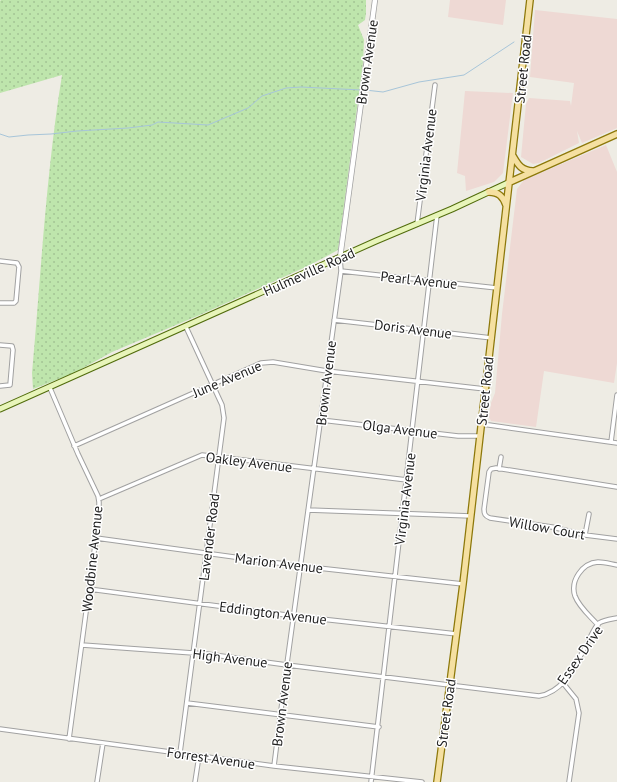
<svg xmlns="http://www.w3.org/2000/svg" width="617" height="782" viewBox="0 0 617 782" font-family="'PT Sans',sans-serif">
<defs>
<pattern id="grass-dots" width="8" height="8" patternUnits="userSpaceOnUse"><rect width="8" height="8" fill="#bee5ac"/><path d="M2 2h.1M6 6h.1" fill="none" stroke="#a3c494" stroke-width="1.8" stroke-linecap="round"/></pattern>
</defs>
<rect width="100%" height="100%" fill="#eeece4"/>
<path fill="#eed9d4" d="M450,0H506L503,25L448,17Z
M535,10L617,19V128L582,143L577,131L579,143L539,163L533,164L521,157L526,104L529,98L570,101L571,106L574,83L530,77Z
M465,91L513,93L503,173L494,182L466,191L465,176L457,173Z
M606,145L617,172V363L614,383L544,371L536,427L491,421L489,417L491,403L495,393L502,314L517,189L524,180Z"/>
<path fill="url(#grass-dots)" d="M1,0H366V13L365,20L358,25L364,40L363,63L338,250L310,265L202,314L112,352L74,373L33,389L32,373C41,273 46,174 62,75L0,93V1Z"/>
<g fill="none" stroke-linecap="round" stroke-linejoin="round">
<path stroke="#a7c5d9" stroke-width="1" d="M365,90L383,92L419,82L464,75L514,42
M0,134L9,137L28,135L51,134L77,131L128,128L152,125L158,122L208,125L248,108L262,96L286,88L301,87L361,90"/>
<g stroke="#a1a1a1" stroke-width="5.5">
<path id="minor" d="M417,224L435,85
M0,261L17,263L19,267L16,301L14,303H0
M341,271L497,288
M334,320L492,338
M0,345L12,346L13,350L10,385L0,386
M50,388L78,454L98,496L99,502V515L69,739
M321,420L458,436H480
M482,424L617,443
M611,442L617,395
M74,446L252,367L261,363L273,362L327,371L485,389
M499,469L501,457
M617,487L496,468L491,469L489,472L484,509C484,514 485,516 490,518L552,527L585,535L617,539
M99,499L202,455L407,480
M308,510L471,516
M585,535L589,514
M96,538L300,566L463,584
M89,589L294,616L457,634
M598,625C590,616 579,607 575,596C570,581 582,563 598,562C604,562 611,564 617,565
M82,645L207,654L287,665L539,696C565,692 576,663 588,642C591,636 594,628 599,623C604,620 612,619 617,618
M563,683L576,699L579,713L569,782
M187,703L379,727
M0,729L274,766L422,782
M180,753L224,418L222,405L186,327
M274,766L285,678L341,271L340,258
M97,782L103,743
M195,782L199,756
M371,782L437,215"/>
</g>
<g stroke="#a1a1a1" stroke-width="6">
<path id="tertiary" d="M340,258L375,0"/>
</g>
<g stroke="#516c0c" stroke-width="7">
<path id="secondary" d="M0,409L376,241L452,209L510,182"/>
</g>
<g stroke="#8d780a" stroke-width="8">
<path id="primary" d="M513,156C518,165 522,171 533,171
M510,182L617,134
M489,192C499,192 503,197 506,205
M437,782L463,584L530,0"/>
</g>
<use href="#minor" stroke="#fff" stroke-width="3.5"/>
<use href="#tertiary" stroke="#fff" stroke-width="4.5"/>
<use href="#secondary" stroke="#e8f5ba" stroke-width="5"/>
<use href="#primary" stroke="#f5e0a1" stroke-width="5.5"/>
</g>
<g text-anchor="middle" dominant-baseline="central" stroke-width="3" stroke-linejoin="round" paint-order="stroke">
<g font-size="14" fill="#1d1d1d" stroke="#fff">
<text transform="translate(367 62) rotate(-82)">Brown Avenue</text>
<text transform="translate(523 69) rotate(-84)">Street Road</text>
<text transform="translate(426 155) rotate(-83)">Virginia Avenue</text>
<text transform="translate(309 272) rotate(-24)">Hulmeville Road</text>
<text transform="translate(419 280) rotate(6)">Pearl Avenue</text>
<text transform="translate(413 329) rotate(7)">Doris Avenue</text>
<text transform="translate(227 379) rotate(-23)">June Avenue</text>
<text transform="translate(326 383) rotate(-83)">Brown Avenue</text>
<text transform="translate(485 391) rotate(-84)">Street Road</text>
<text transform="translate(400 429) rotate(7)">Olga Avenue</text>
<text transform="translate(249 462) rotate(7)">Oakley Avenue</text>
<text transform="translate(405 499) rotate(-83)">Virginia Avenue</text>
<text transform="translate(547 528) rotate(10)">Willow Court</text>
<text transform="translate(209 537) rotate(-83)">Lavender Road</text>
<text transform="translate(92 559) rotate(-84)">Woodbine Avenue</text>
<text transform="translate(279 563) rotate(7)">Marion Avenue</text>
<text transform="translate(273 613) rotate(7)">Eddington Avenue</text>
<text transform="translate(580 655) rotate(-55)">Essex Drive</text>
<text transform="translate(230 658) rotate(7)">High Avenue</text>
<text transform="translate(282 704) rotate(-83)">Brown Avenue</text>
<text transform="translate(446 713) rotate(-82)">Street Road</text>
<text transform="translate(211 758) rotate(8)">Forrest Avenue</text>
</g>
</g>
</svg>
